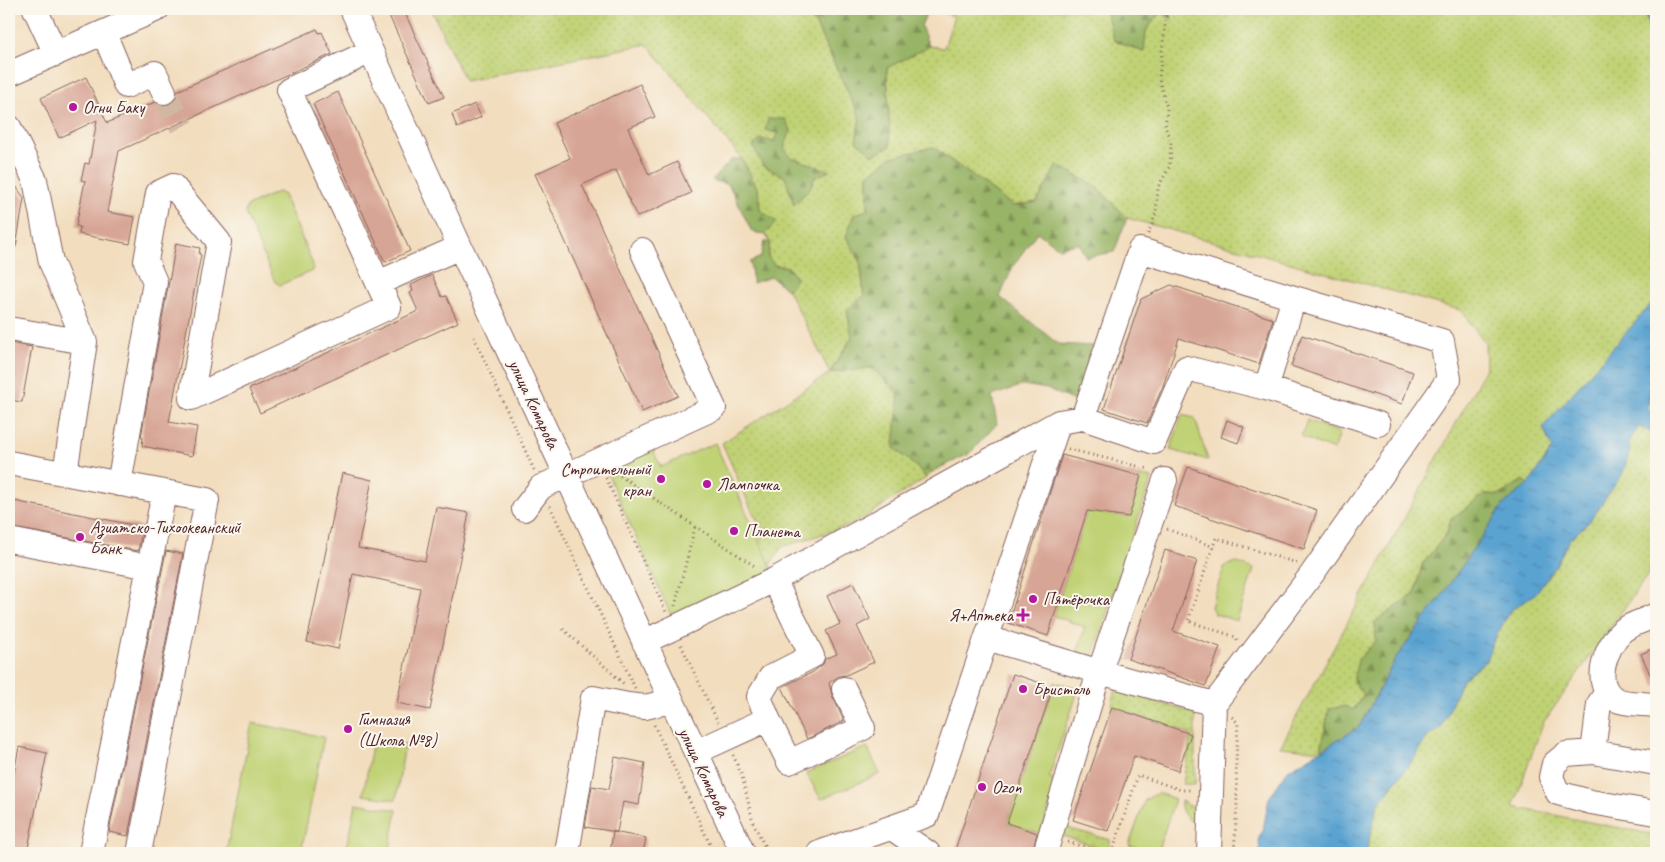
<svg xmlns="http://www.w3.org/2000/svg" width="1665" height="862" viewBox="0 0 1665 862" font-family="Caveat,sans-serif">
<defs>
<pattern id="grass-dots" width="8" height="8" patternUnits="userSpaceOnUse" patternTransform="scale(1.25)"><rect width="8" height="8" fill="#c0d275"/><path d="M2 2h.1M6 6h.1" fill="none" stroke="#a6b465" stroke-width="1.8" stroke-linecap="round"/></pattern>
<pattern id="forest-firs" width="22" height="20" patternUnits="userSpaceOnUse" patternTransform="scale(1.25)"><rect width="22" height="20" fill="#98b466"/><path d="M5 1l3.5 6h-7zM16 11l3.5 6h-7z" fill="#7e9254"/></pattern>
<pattern id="water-ripples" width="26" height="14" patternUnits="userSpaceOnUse" patternTransform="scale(1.25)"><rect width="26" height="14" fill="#5aa3d1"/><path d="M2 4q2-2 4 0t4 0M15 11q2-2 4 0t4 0" fill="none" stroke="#4c84aa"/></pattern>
</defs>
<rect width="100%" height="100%" fill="#fbf7ec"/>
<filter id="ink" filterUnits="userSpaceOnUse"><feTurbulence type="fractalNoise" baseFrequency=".02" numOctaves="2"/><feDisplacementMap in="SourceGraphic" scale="10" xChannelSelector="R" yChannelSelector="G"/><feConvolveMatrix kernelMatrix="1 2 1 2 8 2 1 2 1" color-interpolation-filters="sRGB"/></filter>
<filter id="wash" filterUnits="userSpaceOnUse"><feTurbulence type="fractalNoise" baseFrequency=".0096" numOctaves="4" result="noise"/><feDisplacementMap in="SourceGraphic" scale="20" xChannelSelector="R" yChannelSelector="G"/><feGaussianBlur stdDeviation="1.12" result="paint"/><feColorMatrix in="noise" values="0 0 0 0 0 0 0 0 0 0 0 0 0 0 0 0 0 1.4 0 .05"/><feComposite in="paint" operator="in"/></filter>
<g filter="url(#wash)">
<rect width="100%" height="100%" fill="#f2ddbe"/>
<path fill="url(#grass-dots)" stroke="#857850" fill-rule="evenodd" d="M431,9H818L813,19L860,117L856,141L890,146L887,68L929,46L944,48L954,16L928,9H1105L1114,40L1143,52L1146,31L1160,12L1172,18L1168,9H1644L1649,28L1656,32V294L1653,302L1552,448L1529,484L1523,480L1500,495L1485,494L1451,519L1447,533L1422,565L1415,594L1375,622L1376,641L1358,660L1364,694L1353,710L1329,709L1321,751L1280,747L1486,368L1485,342L1460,310L1127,218L1096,186L1057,165L1037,202L1013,206L933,147L868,174V210L854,214L846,237L860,260L864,296L847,310L852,337L830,372L872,368L899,394L894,448L920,470L926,478L854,524L782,547L766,570L752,559L764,531L753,513L722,443L830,373L788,290L796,278L788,267L774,265L768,258L770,242L765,234L776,222L760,210L758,189L742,159L647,44L465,81ZM791,130L784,148L791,157L829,171L815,177L810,188L794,205L785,177L763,166L761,139L774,143L777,133Z
M1656,359V416L1648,410L1652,364Z
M1639,426L1656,435V563L1543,723L1513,807L1656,835V853H1366L1378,804L1415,757L1428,736L1441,728L1462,680L1487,660L1492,644L1510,611L1536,593L1556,565L1569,540L1589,522L1623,473L1628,442Z
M1116,688L1195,714V785L1183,784L1191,734L1112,707Z
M1181,801L1194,808L1193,821H1190C1184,815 1180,810 1181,801Z
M1064,827L1110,840L1109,851L1060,835Z"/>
<path fill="url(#forest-firs)" stroke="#716a48" d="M818,9H928L921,26L929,46L887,68L890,146L873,155L856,141L860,117L813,19Z
M1105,9H1168L1172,19L1160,12L1146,31L1144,52L1114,40Z
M768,119H785L791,130L784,148L791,157L830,171L815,177L810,188L794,205L785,177L763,166L753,146L761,139L774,142L777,133L765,130Z
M933,147L1013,206L1037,202L1057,165L1096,186L1127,218L1114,252L1086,257L1078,243L1059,248L1037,232L1013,266L1000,297L1058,344L1093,346L1108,361L1079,403L1047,389L1023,385L992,396L997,424L969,454L935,470L926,478L920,470L894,448L899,394L872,368L830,373L852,337L847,310L864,296L860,260L846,237L854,214L868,210V174L892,157Z
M732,159H742L758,189L760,210L777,222L765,234L752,232L729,185L712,180Z
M764,242H770L768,257L774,265L788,267L796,279L788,290L771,277L753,283L750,262L761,257Z
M1523,480L1529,484L1504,504L1443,594L1396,658L1359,727L1321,751L1329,709L1346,706L1353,710L1364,695L1353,681L1358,660L1376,641L1375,622L1415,594L1422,565L1447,533L1451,519L1485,494L1500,495Z"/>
<path fill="#c0d275" stroke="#857850" d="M278,192L284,195L313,265L312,271L280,285L275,282L245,213L247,206Z
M1182,415L1195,418L1208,460L1170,450Z
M1307,420L1340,433L1334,450L1301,437Z
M715,443L771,567L766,578L674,622L604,466L651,446L661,467Z
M1141,476L1152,478L1123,563L1092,660L1077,653L1085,627L1054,616L1087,511L1129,517Z
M1235,562L1254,569L1237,621L1215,614L1211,607L1224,567Z
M1055,682L1079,688L1049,777L1058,782L1040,834L1007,823Z
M252,723L324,737L301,853H226Z
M373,740L405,744L396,800L363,795Z
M867,747L880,774L821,799L806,773Z
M1158,793L1175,799L1157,853H1154L1129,845L1145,800Z
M356,803L397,810L389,853H346Z"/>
<path fill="url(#water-ripples)" stroke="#52617e" d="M1644,9H1656V32L1649,28Z
M1656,294V359L1652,364L1648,410L1656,416V435L1639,427L1628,442L1630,450L1623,473L1589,522L1569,540L1556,565L1536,593L1510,611L1492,644L1487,660L1462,680L1441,728L1428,736L1415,757L1378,804L1366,853H1260L1259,837L1263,830L1269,798L1288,770L1359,727L1396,658L1443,594L1504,504L1529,484L1552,449L1543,427L1653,302Z"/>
<g id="blocks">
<path fill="#d7a595" d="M386,9H403L444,97L429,103Z
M317,29L319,33L322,32L332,54L119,151L107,212L135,217L130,244L79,234L80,227L76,226L85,181L81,180L85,163L89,164L97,120L59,138L41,98L86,77L107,123L155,102L162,106L169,105L176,99L177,91Z
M640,84L655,117L628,128L649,175L677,162L691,193L637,217L616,170L582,185L678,396L642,412L535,174L570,158L554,123Z
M338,92L410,251L385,262L313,104Z
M475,104L481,117L457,128L452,114Z
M9,176L24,198L16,247H9Z
M176,243L200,248L199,254L201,255L169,422L197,427L192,456L142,446L143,438L141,437Z
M432,275L442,297L446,296L458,322L260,413L249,389L418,311L410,293L413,291L411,285Z
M1171,285L1273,319L1259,364L1179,338L1163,386L1147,423L1104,409L1141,299Z
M1302,335L1413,372L1402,404L1291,366Z
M9,343L32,347L22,402L9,400Z
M1227,420L1244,427L1238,443L1221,437Z
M1062,455L1141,476L1129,517L1087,511L1048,636L1008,623Z
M1188,467L1317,510L1304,549L1174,506Z
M342,473L372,480L358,548L425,561L436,507L469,513L430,710L397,703L420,588L353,574L338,649L307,642Z
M9,500L143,527L138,551L9,527Z
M1165,550L1197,561L1173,631L1220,647L1206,686L1128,659Z
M166,551L183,554L128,836L109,832Z
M853,583L870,619L857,626L874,662L846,675L838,676L829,683L832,695L844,721L807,739L782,687L813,672L823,664L825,659L837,654L826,631L840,624L827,596Z
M1656,647V688L1641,654Z
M1013,674L1053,687L1007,823L1037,833L1032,853H954Z
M1112,707L1191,734L1178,771L1134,756L1108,831L1073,820Z
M19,747L47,753L27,853H9V799Z
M615,757L645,763L639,805L623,802L617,832L585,827L592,786L609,789Z
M613,832L646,838L643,853H610Z"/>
</g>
</g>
<g filter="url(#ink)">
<use href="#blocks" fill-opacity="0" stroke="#85625e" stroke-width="1"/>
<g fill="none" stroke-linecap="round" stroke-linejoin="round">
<path stroke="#d0b7a1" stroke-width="24" stroke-dasharray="24 12" stroke-linecap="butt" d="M164,92L182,127"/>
<g stroke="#85625e" stroke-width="26">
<path id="minor" d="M35,9L56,54
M352,9L460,247L743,853
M104,33L126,86L155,73L164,92
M371,51L289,90L378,283
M9,74L157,9
M9,127L35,180L51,262L85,342L65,473
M9,329L85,342
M1083,418L1140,250L1294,298L1266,388
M9,463L207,500L139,853
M119,484L155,282L146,261L158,193L173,186L219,242L191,398L389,307L378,283L460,247
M524,509L541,487L714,408L642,250
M9,540L149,567
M1656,615C1646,620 1630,624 1622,631C1606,646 1591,685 1615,699C1623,704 1646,704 1656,705
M987,638L1100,672L1214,704
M644,642L774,580L1059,422L1083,418L1154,442L1186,368L1266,388L1378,424
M768,719L759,697L771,677L812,656L774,580
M696,752L768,719L789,762L863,728L844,689
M1593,752L1599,704L1607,692
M1656,763L1593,752L1566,754L1554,764L1551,777L1558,793L1591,802L1656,813
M892,828L928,853
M91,853L164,493
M567,853L593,698L628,705L645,707L671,701
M819,853L927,815L1059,422
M1045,853L1097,679L1165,480
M1209,853L1214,704L1312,574L1449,379L1442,341L1294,298"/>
</g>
<path stroke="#85625e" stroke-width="3" stroke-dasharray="1 4" stroke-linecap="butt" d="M1148,234L1156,213L1158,187L1170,166L1171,142L1165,127L1167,108L1159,79L1167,9
M474,337L534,470
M1068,449L1149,469
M616,473L756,567
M606,478L666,612
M550,506L635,688
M1167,529L1214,547
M675,606L695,527
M563,629L624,684
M1237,640L1236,637L1188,621L1216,538L1297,563
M681,645L718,722
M1232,717L1238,723L1236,762L1237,804L1234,853
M654,725L714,853
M733,755L742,776L753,822L768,853
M1068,842L1103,853
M1112,853L1138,775L1181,790H1192"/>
<use href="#minor" stroke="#fff" stroke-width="24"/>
</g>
</g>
<g fill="#b5179e" stroke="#fbf7ec" stroke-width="2">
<circle cx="73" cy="107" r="5"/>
<circle cx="661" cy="479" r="5"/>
<circle cx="707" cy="484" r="5"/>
<circle cx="734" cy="531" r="5"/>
<circle cx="80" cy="537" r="5"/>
<circle cx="1033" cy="599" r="5"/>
<path d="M1020.5 607.5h5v5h5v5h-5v5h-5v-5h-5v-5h5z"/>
<circle cx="1023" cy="689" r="5"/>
<circle cx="348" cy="729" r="5"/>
<circle cx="982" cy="787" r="5"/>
</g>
<g text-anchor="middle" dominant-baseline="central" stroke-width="4" stroke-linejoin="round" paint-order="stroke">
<g font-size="18" fill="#4a1f2b" stroke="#fbf7ec" text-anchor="start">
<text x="83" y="107">Огни Баку</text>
<text x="651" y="469" text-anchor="end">Строительный<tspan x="651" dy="21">кран</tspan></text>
<text x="717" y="484">Лампочка</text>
<text x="90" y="527">Азиатско-Тихоокеанский<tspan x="90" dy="21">Банк</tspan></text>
<text x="744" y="531">Планета</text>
<text x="1043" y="599">Пятёрочка</text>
<text x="1013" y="615" text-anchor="end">Я+Аптека</text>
<text x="1033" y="689">Бристоль</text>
<text x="358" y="719">Гимназия<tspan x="358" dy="21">(Школа №8)</tspan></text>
<text x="992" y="787">Ozon</text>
</g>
<g font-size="18" fill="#4a1f2b" stroke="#fbf7ec">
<text transform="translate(534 404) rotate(65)">улица Комарова</text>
<text transform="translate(704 772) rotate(65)">улица Комарова</text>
</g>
</g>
<rect width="1665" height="862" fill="none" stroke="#fbf7ec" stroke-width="30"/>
</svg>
